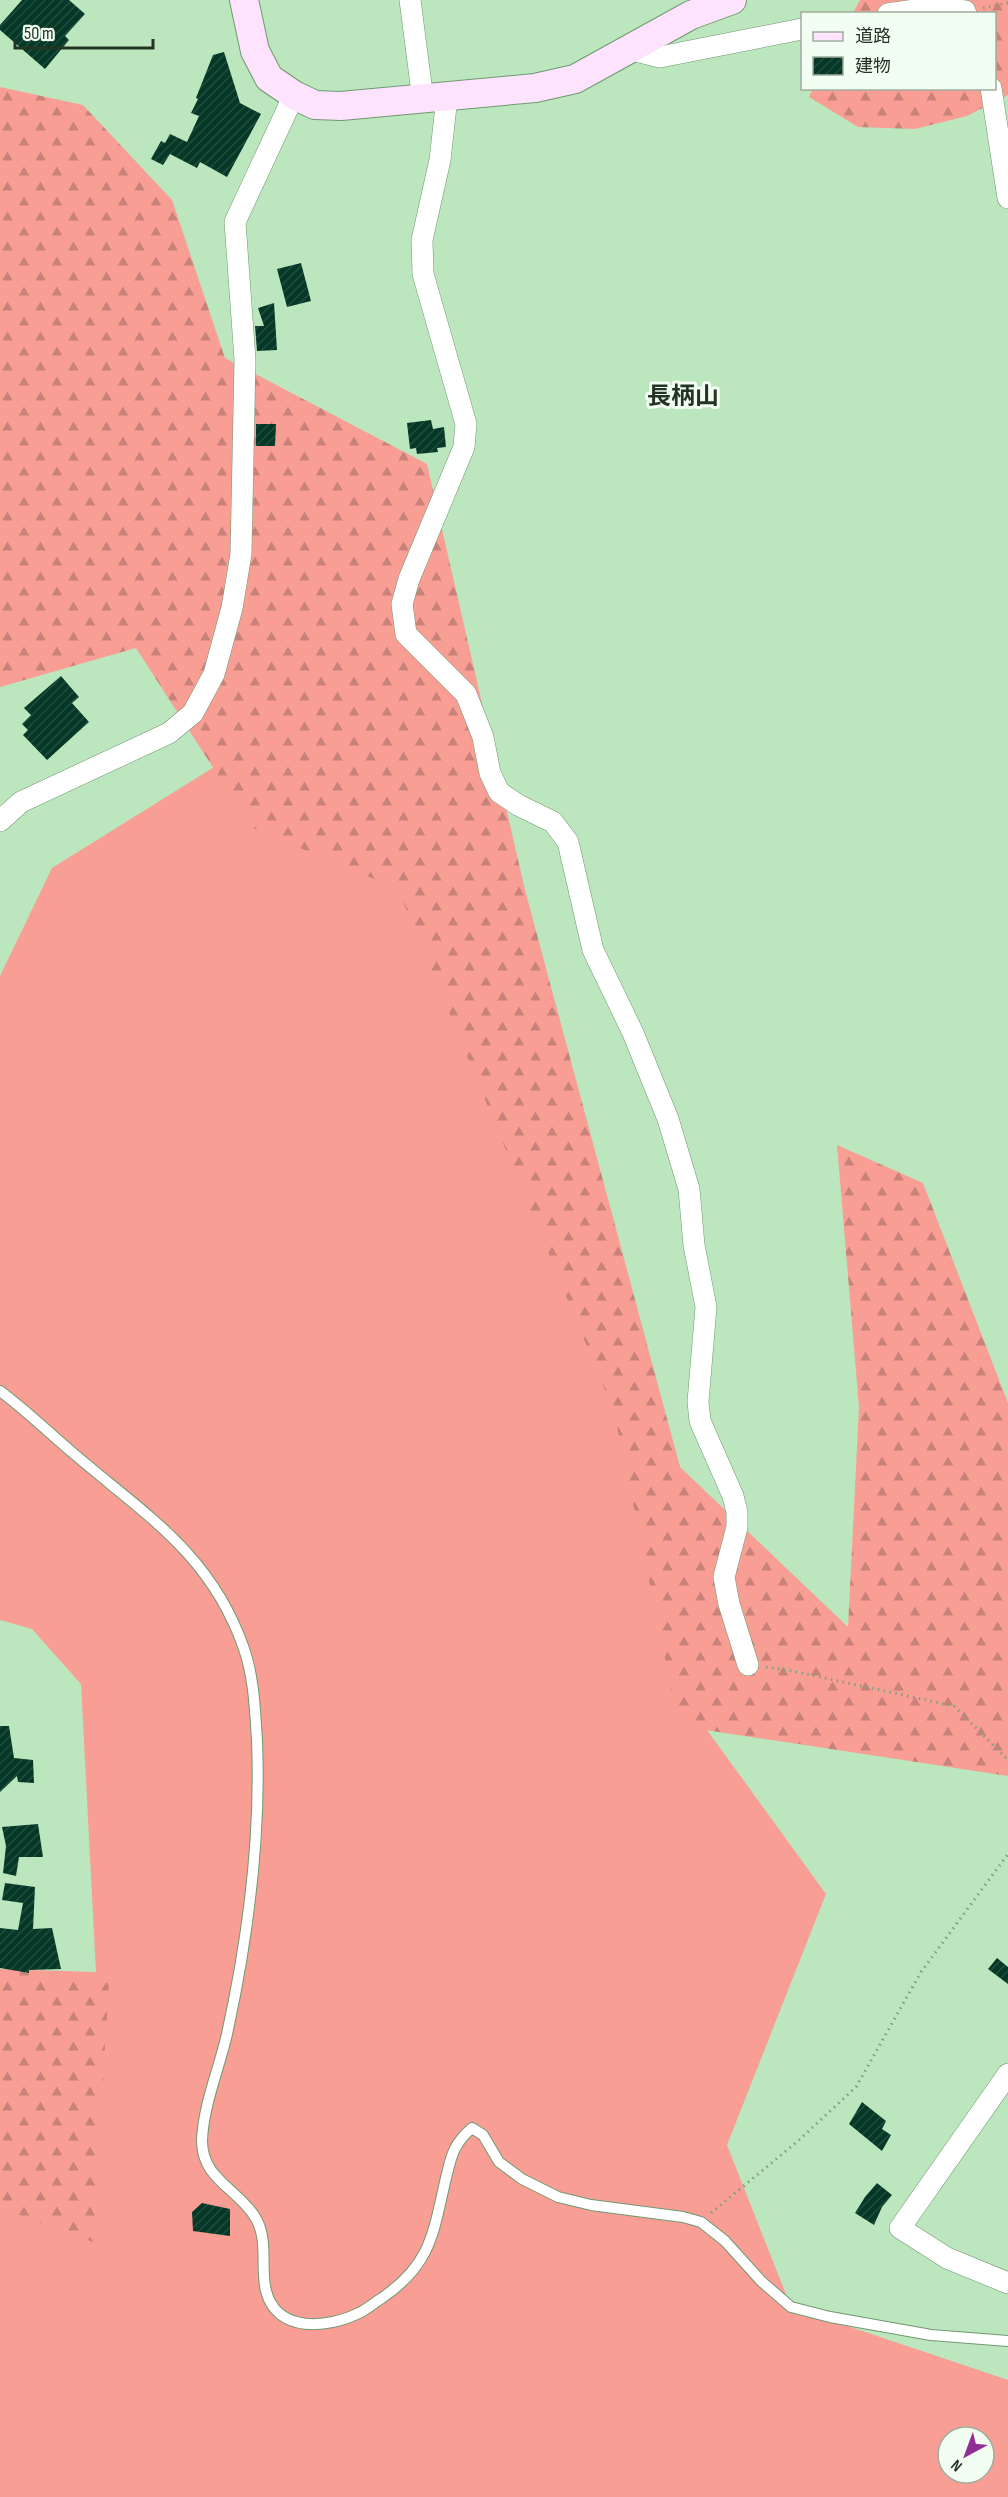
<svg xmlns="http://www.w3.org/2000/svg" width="1008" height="2497" viewBox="0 0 1008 2497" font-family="'Sofia Sans Condensed','Noto Sans JP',sans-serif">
<defs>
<pattern id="forest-firs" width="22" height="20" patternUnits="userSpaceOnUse" patternTransform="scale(1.5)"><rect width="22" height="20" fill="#f89e95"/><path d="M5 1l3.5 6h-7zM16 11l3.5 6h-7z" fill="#c98279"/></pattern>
<pattern id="building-hatch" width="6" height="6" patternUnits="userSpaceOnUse" patternTransform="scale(1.5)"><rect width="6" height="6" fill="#053827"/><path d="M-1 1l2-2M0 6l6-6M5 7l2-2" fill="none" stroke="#214d3e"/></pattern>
</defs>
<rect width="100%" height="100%" fill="#bce6bd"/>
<path fill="#f89e95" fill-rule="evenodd" d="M288,721L478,880L707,1730L826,1894L727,2145L791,2307L1008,2380V2497H0V1969L96,1972L81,1684L32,1629L0,1620V976L52,868ZM948,2437H984V2473H948Z"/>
<path fill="url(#forest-firs)" d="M860,0H1008V95L967,116L915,129L858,127L809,97L813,88H994V14L853,13Z
M0,87L83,105L172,200L225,358L427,464L525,890L680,1467L848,1627L859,1407L837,1145L923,1183L1008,1403V1776L679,1726L614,1412L398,889L252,828L136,648L0,687Z
M0,1969L109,1983L93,2242L0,2208Z"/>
<path fill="url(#building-hatch)" d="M22,0H69L85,14L65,36L69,40L45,69L0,30V25Z
M224,52L240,103L261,114L227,177L200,162L197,168L170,154L163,165L151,159L161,141L165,143L170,134L187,142L199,116L191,113L198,99L196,98L213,55Z
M301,263L311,301L287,307L277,269Z
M274,303L277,350L257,351L255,326H264L258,308Z
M431,420L433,429L444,427L446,447L437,448L438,452L417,454L416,448L410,449L407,423Z
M256,424H276L275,446H256Z
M61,676L79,697L72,703L89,722L47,760L23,735L28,730L22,724L31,715L24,708Z
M0,1726H9L14,1758L33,1760L34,1783L18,1782L17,1776L0,1792Z
M38,1824L43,1857H19L16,1876L3,1873L6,1846L2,1827Z
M5,1883L35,1887L33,1929L52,1928L61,1969L29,1970V1973L0,1968V1928L18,1930L23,1903L2,1900Z
M997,1958L1008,1967V1984L988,1969Z
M862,2102L886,2121L882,2129L891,2135L882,2151L849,2124Z
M877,2183L892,2195L882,2207L874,2225L855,2213L865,2197Z
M202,2203L230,2209V2236L193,2231L192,2212Z"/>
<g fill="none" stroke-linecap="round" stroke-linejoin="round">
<g stroke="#719872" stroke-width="12">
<path id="lane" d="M0,1391C26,1410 49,1433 73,1453C144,1514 210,1553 243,1646C254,1676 255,1709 257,1741C261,1840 248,1938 227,2034C219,2069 203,2106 202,2141C202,2179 238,2189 255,2217C269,2239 260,2267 266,2291C277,2334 329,2328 359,2313C367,2309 374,2303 382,2298C430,2265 433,2235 445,2182C451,2158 452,2145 472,2128L483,2135L499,2162L522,2179L558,2197L591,2205L683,2217L701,2222L725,2241L761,2281L791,2307L830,2317L931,2335L1008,2341"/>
</g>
<g stroke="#719872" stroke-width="22">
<path id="street" d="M410,0L423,100
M888,14L934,7L965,11L966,14
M628,49L660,57L802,29
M991,88L1008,198
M447,97L440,160L422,240L423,274L466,424L464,447L409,579L402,604L406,634L466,694L483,737L490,773L499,792L518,805L553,822L568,842L593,950L633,1033L668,1119L689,1189L694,1245L706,1307L698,1402L700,1421L733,1496L737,1512V1527L724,1577L729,1604L748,1665
M0,821L21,802L169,733L193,713L214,674L232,608L241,554L245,360L235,222L294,95
M1008,2074L900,2228L947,2258L1008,2283"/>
</g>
<g stroke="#719872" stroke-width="30">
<path id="secondary" d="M244,0L255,51L269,78L294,95L315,105L341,106L535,88L575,79L691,15L732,0"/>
</g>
<path stroke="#80a081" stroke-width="3" stroke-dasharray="1.5 4.5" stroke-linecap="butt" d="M983,8L1008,3
M766,1667L792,1671L954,1706L1008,1760
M711,2213L798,2141L856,2087L921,1972L1008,1854"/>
<use href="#lane" stroke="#fff" stroke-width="10"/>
<use href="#street" stroke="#fff" stroke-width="21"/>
<use href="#secondary" stroke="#fee3fe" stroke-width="28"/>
</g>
<g text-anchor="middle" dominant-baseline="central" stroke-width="6" stroke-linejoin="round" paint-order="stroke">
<g font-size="24" font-weight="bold" fill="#243424" stroke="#f1fef1">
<text x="683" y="396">長柄山</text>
</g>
</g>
<rect x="801" y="12" width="195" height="78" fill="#f1fef1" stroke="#9fad9f" stroke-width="1.5"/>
<rect x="813" y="32" width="30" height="9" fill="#fee3fe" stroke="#9fad9f" stroke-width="1.5"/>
<text x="855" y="42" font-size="18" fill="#243424">道路</text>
<rect x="813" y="57" width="30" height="18" fill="url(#building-hatch)" stroke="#9fad9f" stroke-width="1.5"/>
<text x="855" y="72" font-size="18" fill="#243424">建物</text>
<g transform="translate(966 2455) rotate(221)"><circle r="28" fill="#f1fef1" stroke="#9fad9f" stroke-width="1.5"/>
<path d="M0-4.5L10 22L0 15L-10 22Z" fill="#912f97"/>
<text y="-9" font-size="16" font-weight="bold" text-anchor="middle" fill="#243424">N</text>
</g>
<path d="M15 39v9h138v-9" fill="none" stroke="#243424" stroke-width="3"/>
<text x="24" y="39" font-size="18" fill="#243424" stroke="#f1fef1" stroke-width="4.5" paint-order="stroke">50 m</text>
</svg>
